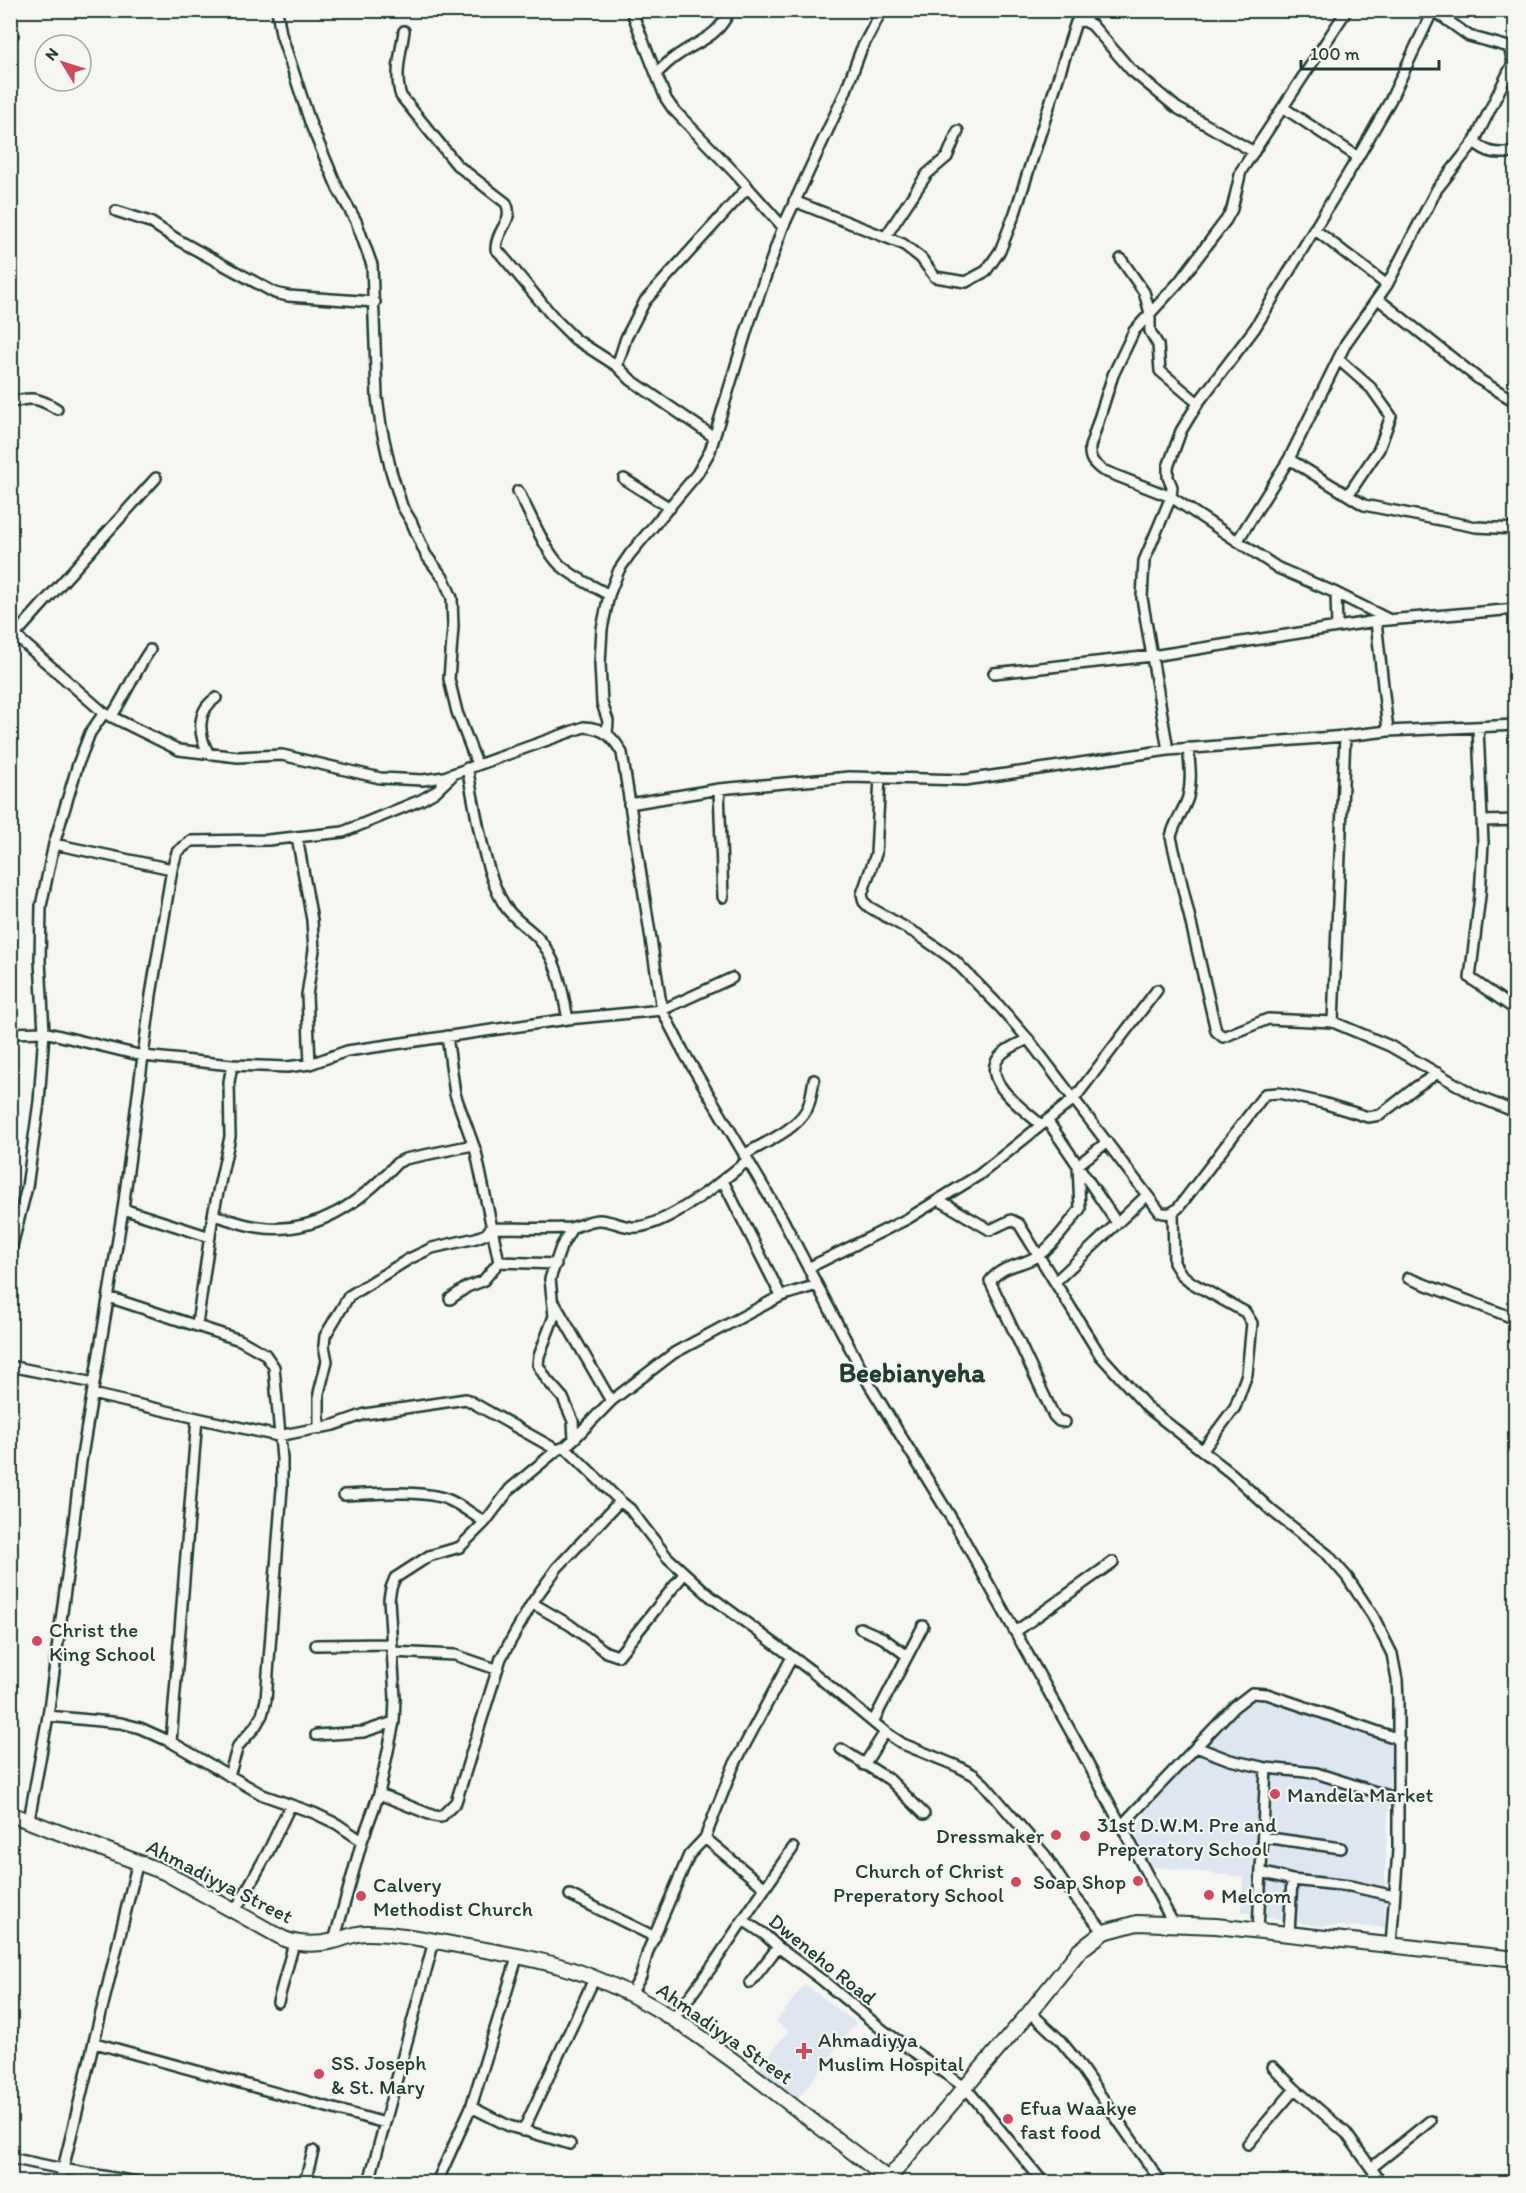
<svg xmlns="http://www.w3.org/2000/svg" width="1526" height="2193" viewBox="0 0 1526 2193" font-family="Itim,sans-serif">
<rect width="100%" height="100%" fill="#f6f6f2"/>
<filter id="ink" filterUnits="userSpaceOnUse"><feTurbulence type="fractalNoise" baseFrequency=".0167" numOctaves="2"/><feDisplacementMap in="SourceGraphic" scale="12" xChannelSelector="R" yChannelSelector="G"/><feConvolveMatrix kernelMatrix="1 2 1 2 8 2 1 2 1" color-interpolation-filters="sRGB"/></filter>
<g filter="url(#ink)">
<path fill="#dee6f1" d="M1254,1697L1393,1741L1385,1865V1927L1320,1926L1242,1912L1243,1877L1149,1866L1134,1829L1186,1759Z
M805,1984L856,2023L797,2100L758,2070L788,2031L776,2022Z"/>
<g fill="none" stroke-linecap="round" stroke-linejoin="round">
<g stroke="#1f3d34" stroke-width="14">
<path id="street" d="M277,10L281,34L311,125L338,189L356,221L372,265L377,397L381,426L391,471L402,506L411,521L426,555L444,579L452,598L453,627L449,679L457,712L477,764
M631,10L666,99L673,109L735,173L783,227
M1347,10L1241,171L1232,209L1226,220L1179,282L1134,331L1113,375L1090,447C1089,459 1093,463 1102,470L1171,497L1278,568L1336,593L1388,619
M10,31L13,35
M404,31C401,52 394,76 401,96L457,165L506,203C515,221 496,229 496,249L500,253L555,319L575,339L617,366L631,380L714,437
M656,74C663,67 670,60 678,55C698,41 716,38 728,14L727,10
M1284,108L1358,157
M1474,142C1490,155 1496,153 1516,153
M794,201L903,244L921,258L935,277L966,282L986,271L1000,251L1015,213L1076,22L1084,21L1092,25L1131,70L1177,108L1254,152
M116,211L150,222L178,240L275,293L288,296L375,302
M1314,229L1387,285
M886,236L927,174L947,157L958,131
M1121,259L1144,292L1150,313V331L1158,345L1160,371L1198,403
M1378,299L1480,380L1516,402
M1338,359L1371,388L1391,416L1379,449L1348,495
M617,366L626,338L645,301L748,187
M10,403C31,396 39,398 57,409
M1289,459L1364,505L1476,527L1516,529
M624,479L670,508
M518,491C529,511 545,551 560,565C574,578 592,585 609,595
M1238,540L1289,459L1346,343L1387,285L1437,189L1474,142L1513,63L1509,47L1469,36L1433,10
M1336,593L1337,627
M1376,621L1388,731
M10,631L104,713L179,750L238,757L282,755L380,778L423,780L444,777L584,727C603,728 613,736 622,753L662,1010L683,1051L782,1218L869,1384L958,1529L1081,1750L1173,1923
M15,635L156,478
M994,673L1152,656L1376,621L1516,609
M111,717C126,695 135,671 150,650
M1478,728L1483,843L1480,896L1470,978L1516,1010
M607,734L608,721L602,703L600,663L602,629L609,595L619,570L630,554L697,474L710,451L748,326L783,227L845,93L861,50L882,10
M1188,748C1190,765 1192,781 1188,797C1184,811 1174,822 1171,837L1216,1031L1223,1037L1268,1019L1333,1022L1390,1046L1478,1097L1516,1112
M1168,750L1142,598L1144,561L1171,497L1172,487L1168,477V467L1181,431L1198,403L1255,328L1358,157L1390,101L1433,10
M209,754C198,735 196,711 216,698
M467,768C476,809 483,872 505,906C513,919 528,927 538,938C559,961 562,991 568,1019
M880,777L876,854L862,894L864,902L869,907L917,934L954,960L1000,1007L1028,1039L1160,1212C1168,1215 1173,1213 1179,1207L1265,1094L1279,1093L1323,1103L1368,1117L1380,1115L1416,1087L1438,1073
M719,789L723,897
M629,804L719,789L849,777L965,780L1168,750L1345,736L1388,731L1516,725
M1484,821L1516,820
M297,837L312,920L314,950L307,995L310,1064
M54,844L172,869
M1333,1022L1345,736
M10,1033L44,1032L143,1056L232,1065L287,1067L310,1064L347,1051L568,1019L662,1010L732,978
M447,1036L455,1094L476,1152L499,1262L483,1281L467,1287L450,1299
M1028,1039C1020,1043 1010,1047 1003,1053C975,1078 1024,1109 1041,1125
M1047,1120L1117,1223
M744,1155C765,1142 795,1131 807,1109C811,1101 812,1089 814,1080
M723,1181L781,1296
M939,1200L990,1230L1011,1220L1019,1224L1100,1355L1148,1408L1232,1474L1272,1511L1328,1555L1347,1577L1373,1616L1392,1654L1397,1680L1398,1701V1850L1391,1945
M123,1209L210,1237
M1173,1212L1174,1263L1181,1274L1192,1283L1245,1312L1252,1323L1247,1374L1235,1407L1203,1450
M213,1215C228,1219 243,1225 258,1227C315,1236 361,1202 397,1163L405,1159L473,1145
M572,1228L561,1247L550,1279L554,1316L539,1356L538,1365L547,1380L563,1398L573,1421L574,1439
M10,1254L27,1187L39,1102L44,1032L40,961L41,906L54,844L78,764L90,733L104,713
M499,1262L556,1264
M808,1268L907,1219L979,1175L1074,1099L1157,990
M1408,1278L1516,1319
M1055,1282L1147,1195
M108,1297L240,1340L265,1354L274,1367L282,1459V1488L266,1700L262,1715L255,1727L238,1746L229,1776
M555,1304L611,1401
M197,1324L213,1215L230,1137L229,1082L232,1065
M10,1366L94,1383
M92,1394L197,1418L171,1742
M197,1418L278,1436L334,1425L365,1414L466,1399L557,1450L565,1447L574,1439L611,1401L674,1353L781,1296L817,1285
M1065,1422L1059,1421L1054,1416L990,1281C1003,1264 1023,1266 1039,1255C1054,1245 1069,1223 1080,1209L1078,1165L1107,1142
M319,1429V1393L327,1361L324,1346L325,1336L349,1296L409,1259L432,1248L476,1238L486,1234L491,1228C517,1228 543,1229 569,1228C579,1227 588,1220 599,1220C610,1220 620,1226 631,1227C662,1230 724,1180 748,1160
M565,1447L620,1501L630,1509L667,1557L710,1596L810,1670L885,1732L903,1744L957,1766L974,1775L984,1784L1045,1855L1064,1884L1104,1932
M344,1495C372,1494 424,1489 449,1500C461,1505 473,1515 485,1522
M532,1603L570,1625L606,1652L618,1656L684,1574
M860,1628L883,1638L906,1655
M1015,1632L1113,1562
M316,1645L392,1644
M392,1652L455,1655L496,1669
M48,1716L121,1723L140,1728L171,1742L263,1795L314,1813L337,1824L362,1841
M873,1722L923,1626
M316,1735L363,1732L394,1722
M1196,1747L1230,1760L1266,1768L1316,1773L1398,1799
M841,1749L890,1780L924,1814
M864,1765L885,1732
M379,1794L434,1816L441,1817L456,1802L501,1658L532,1603L557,1568L620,1501
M29,1820L48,1716L71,1546L81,1462L123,1209L151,995L172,869L177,852L191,841L268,840L343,832L421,800L435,792L453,775
M1121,1826L1234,1707L1252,1693L1267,1694L1399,1739
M1263,1837L1341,1848
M705,1838L765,1888L743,1920L764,1934L778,1947L822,1980L884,2031L966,2088L1043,2182
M1261,1872L1292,1880L1350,1886L1394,1896
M765,1888L793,1848
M570,1895L655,1937
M235,1911L268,1852L290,1806
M1258,1930L1266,1768
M1289,1934L1292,1880
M334,1941L362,1841L379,1794L394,1722L395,1698L389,1599L391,1588L395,1578L429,1556L460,1547L485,1522L510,1489L557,1450
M750,1983L778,1947
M631,1994L641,1976L648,1951L689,1855L705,1838L733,1767L792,1657
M278,2002L294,1943
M1030,2012L1059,2039L1073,2056L1161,2182
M674,2018L713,1965L743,1920
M95,2043L385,2123
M1273,2067L1295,2089L1346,2133L1381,2182
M471,2107L509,2126L570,2144
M523,2131L595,1977
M1248,2144L1295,2089
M10,2158L63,2169L60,2182
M1371,2168L1430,2121
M136,2182L63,2169L138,1861
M305,2182L313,2151
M369,2182L434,1941
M437,2182L471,2107L517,1958"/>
</g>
<g stroke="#1f3d34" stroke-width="18">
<path id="secondary" d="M10,1814L164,1872L284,1939C300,1945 317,1945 334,1941C346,1938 356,1932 369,1933C392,1933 418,1938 441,1942C491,1952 545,1958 592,1977C655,2001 708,2042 762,2082C804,2115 846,2147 888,2179
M886,2182L933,2125L1030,2012L1079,1951L1104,1932L1137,1923L1216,1926L1516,1959"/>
</g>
<use href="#street" stroke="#f6f6f2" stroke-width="9"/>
<use href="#secondary" stroke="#f6f6f2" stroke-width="14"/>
</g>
</g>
<g fill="#d1495b" stroke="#f6f6f2" stroke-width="2">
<circle cx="37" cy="1641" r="6"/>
<circle cx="1275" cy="1794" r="6"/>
<circle cx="1056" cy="1835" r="6"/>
<circle cx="1085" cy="1836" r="6"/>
<circle cx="1138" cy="1881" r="6"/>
<circle cx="1016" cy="1882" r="6"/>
<circle cx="1209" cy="1895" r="6"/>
<circle cx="361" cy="1896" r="6"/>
<path d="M801 2042h6v6h6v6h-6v6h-6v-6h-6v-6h6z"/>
<circle cx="319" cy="2074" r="6"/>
<circle cx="1008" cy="2119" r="6"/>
</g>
<g text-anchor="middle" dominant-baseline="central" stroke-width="4.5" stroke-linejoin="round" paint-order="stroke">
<g font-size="21" fill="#1f3d34" stroke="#f6f6f2" text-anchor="start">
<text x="49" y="1629">Christ the<tspan x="49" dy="24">King School</tspan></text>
<text x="1287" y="1794">Mandela Market</text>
<text x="1097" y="1824">31st D.W.M. Pre and<tspan x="1097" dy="24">Preperatory School</tspan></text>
<text x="1044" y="1835" text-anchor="end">Dressmaker</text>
<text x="1004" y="1870" text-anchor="end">Church of Christ<tspan x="1004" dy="24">Preperatory School</tspan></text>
<text x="1126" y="1881" text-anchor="end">Soap Shop</text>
<text x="373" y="1884">Calvery<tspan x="373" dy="24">Methodist Church</tspan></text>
<text x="1221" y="1895">Melcom</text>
<text x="818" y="2039">Ahmadiyya<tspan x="818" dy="24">Muslim Hospital</tspan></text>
<text x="331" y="2062">SS. Joseph<tspan x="331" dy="24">&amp; St. Mary</tspan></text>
<text x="1020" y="2107">Efua Waakye<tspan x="1020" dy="24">fast food</tspan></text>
</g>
<g font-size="21" fill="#1f3d34" stroke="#f6f6f2">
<text transform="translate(220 1881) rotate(27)">Ahmadiyya Street</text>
<text transform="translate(823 1959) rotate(39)">Dweneho Road</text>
<text transform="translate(725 2033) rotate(35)">Ahmadiyya Street</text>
</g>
<g font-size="27" font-weight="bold" fill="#1f3d34" stroke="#f6f6f2">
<text x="912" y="1372">Beebianyeha</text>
</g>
</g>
<rect width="1526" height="2193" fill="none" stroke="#f6f6f2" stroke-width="36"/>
<rect x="18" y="18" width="1490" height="2157" fill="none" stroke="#1f3d34" stroke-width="2" filter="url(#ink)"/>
<g transform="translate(63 63) rotate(308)"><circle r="28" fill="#f6f6f2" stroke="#a0aca6" stroke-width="1.5"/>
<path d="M0-4.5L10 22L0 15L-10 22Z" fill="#d1495b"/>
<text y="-9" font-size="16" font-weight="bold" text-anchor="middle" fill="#1f3d34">N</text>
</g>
<path d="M1301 60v9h138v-9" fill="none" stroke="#1f3d34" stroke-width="3"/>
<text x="1310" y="60" font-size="18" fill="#1f3d34" stroke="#f6f6f2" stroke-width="4.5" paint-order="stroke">100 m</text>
</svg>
